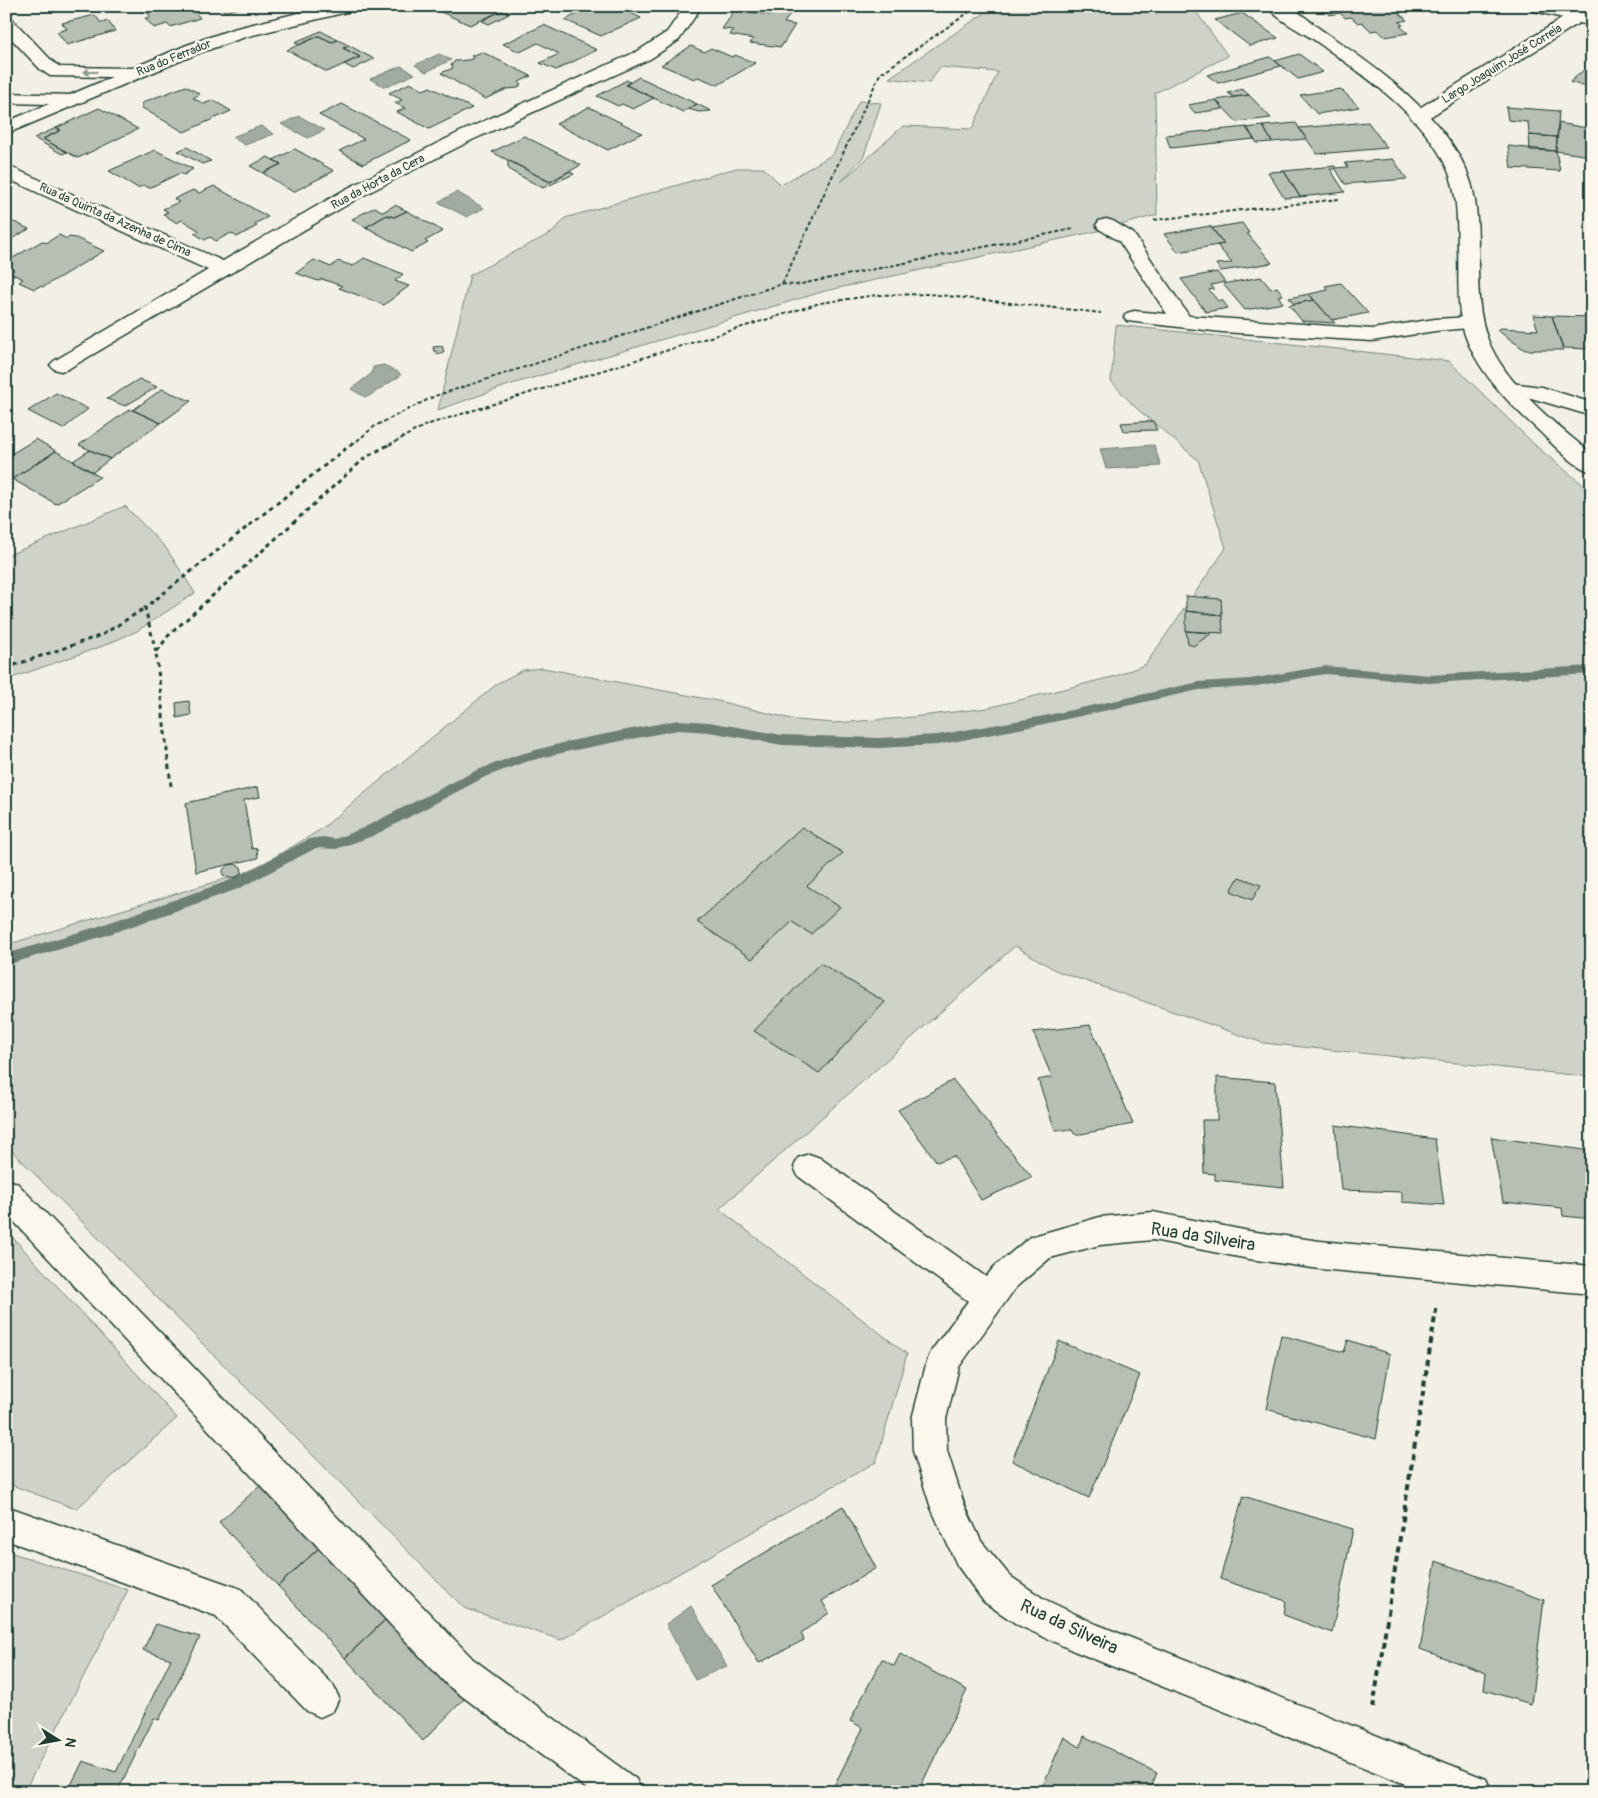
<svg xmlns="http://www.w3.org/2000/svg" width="1598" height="1798" viewBox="0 0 1598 1798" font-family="Pangolin,sans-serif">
<rect width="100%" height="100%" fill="#f2f0e5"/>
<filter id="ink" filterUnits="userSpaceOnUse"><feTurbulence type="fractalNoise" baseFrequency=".02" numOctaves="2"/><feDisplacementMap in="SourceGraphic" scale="10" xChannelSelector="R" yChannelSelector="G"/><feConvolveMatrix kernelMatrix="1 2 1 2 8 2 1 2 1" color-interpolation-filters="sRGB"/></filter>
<g filter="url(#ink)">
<path fill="#cfd2c8" stroke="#77887e" d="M995,6H1192L1228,56L1155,93L1157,215L1102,230L825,291L512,384L438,410L470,275L553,232L565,218L736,168H764L781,185L833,154L859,101L881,103L864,156L841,182L903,126L972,129L998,72L940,67L929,83L889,78Z
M1116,325L1449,361L1537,447L1592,492V1077L1263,1043L1057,971L1015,946L719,1209L907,1354L876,1462L561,1640L464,1608L6,1145V945L251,871L320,830L498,683L523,670L543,668L718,701L796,720L834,723L904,718L987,708L1116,676L1146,664L1226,548L1198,460L1135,407L1111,381Z
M125,506L166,548L195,593L137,631L103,646L6,680V556Z
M6,1230L177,1418L76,1509L6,1483Z
M6,1551L128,1590L24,1792H6Z"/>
<path fill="#a2aba1" stroke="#6e7f75" d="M439,54L451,60L426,72L415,65Z
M401,66L415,74L385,87L370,79Z
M299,116L325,130L308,138L281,124Z
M261,126L274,134L245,145L232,137Z
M457,192L484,208L467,217L438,202Z
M384,365L400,373V376L369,396L365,397L351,389L371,374L373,367Z
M1154,445L1161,466L1106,469L1100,449Z
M691,1606L727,1666L695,1680L666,1624Z"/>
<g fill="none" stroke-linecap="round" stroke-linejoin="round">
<path fill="#6e7f75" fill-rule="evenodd" d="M1325,666L1429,675L1592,666V674L1429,683L1325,674L1250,687L1199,690L1044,724L937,745L879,748L782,745L709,732L678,730L570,751L525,762L485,777L373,836L336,849L316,848L238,889L104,936L6,965V954L96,927L228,881L309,839L323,837L335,839L363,828L475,771L517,755L570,741L678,720L709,722L782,735L879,738L937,735L1044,716L1199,682L1250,679Z"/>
</g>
<path fill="#b7beb3" stroke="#1f3d34" d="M155,6H178L180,8L190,6L200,18L170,27L167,24L154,28L145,18L151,17L144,9Z
M220,6H246L225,12Z
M435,6H512L470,25L432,8Z
M582,6H617L641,18L601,36L565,20L579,13L573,11Z
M1319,6H1396L1402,12H1398L1407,20L1399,22L1403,25L1400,26L1408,33L1385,37L1377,30L1371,31L1362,22L1358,23L1351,17L1345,18L1340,13L1329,15Z
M735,10L772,15L775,11L791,13L784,23L795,25L781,47L750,43L753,39L730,35L733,30L722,29Z
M501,11L509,14L489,24L482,21Z
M1242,13L1278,38L1250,46L1215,20Z
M95,15L101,23L108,21L115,31L67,45L57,32L67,29L62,23Z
M544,25L597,50L556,70L540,63L559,54L538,43L520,52L503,44Z
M321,31L338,40L332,42L319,36L299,45L295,42Z
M319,36L332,42L338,40L350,46L343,48L360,57L327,72L287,50Z
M350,46L374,59L353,69L344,64L360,57L343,48Z
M691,46L704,52L711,48L732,57L735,55L755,63L718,85L698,77L694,79L661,65Z
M482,52L531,76L519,82L521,84L518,88L507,89L485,99L441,73L453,68L451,65L455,61L468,60L474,58L471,56Z
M1299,54L1323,72L1298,79L1275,61Z
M1270,57L1281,66L1218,83L1207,75Z
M1587,67L1592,68V89L1570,82Z
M639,77L697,104L683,112L626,85Z
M627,80L630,82L626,85L654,98L633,109L622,104L618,106L597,96Z
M410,83L423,90L430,87L472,108L429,129L397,112L405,108L395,103L402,100L389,93Z
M186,86L200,94L193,98L204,104L213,100L231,111L184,132L142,108V104L146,101Z
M1242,89L1249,95L1234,97L1228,93Z
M1341,89L1359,107L1317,114L1300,95Z
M1249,95L1271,118L1237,122L1216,100Z
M1216,100L1223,109L1195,113L1188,105Z
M342,104L411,140L363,164L339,151L364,139L319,115Z
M697,104L711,111L699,112L688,109Z
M589,107L642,133L608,150L556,124Z
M1506,107L1559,111L1557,137L1529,135L1528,122L1508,120Z
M99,108L138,129L78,158L43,139L61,130L56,128Z
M1368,122L1387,148L1317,154L1299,128Z
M1296,123L1306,139L1272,142L1263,126Z
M1559,123L1592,129L1590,156L1556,151Z
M1263,126L1272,142L1257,143L1246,128Z
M1247,127L1254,139L1170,148L1166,135Z
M56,128L61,130L43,139L67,152L62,154L34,138Z
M1529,135L1557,137L1556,151L1530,150Z
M524,136L581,165L550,182L492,152Z
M1508,146L1556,151L1560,171L1511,168Z
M187,147L211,161L202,164L178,151Z
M295,149L334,171L293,192L263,173L281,164L273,160Z
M155,150L193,169L184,175L180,173L149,188L144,185L138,188L109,171Z
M268,157L281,164L263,173L250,166Z
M1393,159L1407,179L1345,184L1335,168L1348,167L1345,163Z
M508,160L550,182L569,171L574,174L543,188L511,171L508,167Z
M1335,166V169H1330L1345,192L1300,197L1284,171Z
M1284,171L1300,197L1284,198L1268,172Z
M214,186L268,217L254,224L257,226L237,237L231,233L216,241L210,237L205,240L194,233L200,231L182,220L177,223L163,214L168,212L163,209L179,202L174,199L193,190L199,193Z
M395,205L407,211L394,217L387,215L366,227L369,229L352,219L375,207L383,212Z
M407,211L443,231L425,241L428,243L411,252L366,227L387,215L394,217Z
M6,221L11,223L14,222L29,229L10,240L6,239Z
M1242,223L1249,233H1247L1272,263L1221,271L1216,264L1232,263L1217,245L1224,244L1212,228Z
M1210,226L1224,244L1178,252L1164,234Z
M59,235L67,239L69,237L76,238L104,251L43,287L40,286L34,289L19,282L23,279L10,273L14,270L6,267V262L42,241L46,243Z
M364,258L403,274L395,281L409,286L384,305L339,288L342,286L322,279L318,281L296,273L314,260L331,267L338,261L353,266Z
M1217,272L1225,282L1211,285L1214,289L1209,290L1218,301L1222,300L1228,308L1206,312L1181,279Z
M1261,277L1271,289L1277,287L1283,295L1278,296L1283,303L1245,310L1223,284Z
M1341,283L1368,313L1332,320L1309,294L1328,290L1325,286Z
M1309,294L1314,300L1294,304L1289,298Z
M1314,300L1332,320L1335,323L1302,321L1289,305Z
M1533,315L1552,316L1563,350H1525L1497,330L1500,328L1538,330Z
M1552,316L1592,317V349L1563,348Z
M442,346L444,352L437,354L436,351H434L433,347Z
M139,379L157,387L125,406L107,399Z
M162,389L191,401L161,423L133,410Z
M56,393L88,409L63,429L28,411Z
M130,409L161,423L110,459L79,445Z
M1153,421L1157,430L1124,431L1121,423Z
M36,439L56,451L9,481L6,479V457Z
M90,450L110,459L93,472L73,461Z
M56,451L100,477L56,504L12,479Z
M1186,596L1221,599L1222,615L1186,611Z
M1186,611L1222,615L1223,633L1186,631Z
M1186,631L1212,633L1193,646L1188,643Z
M189,701L191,715L177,718L176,703Z
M258,787L260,797L244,800L252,849L257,848L258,858L196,872L186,803Z
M802,827L843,853L807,886L840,907L811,934L792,922L752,959L697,922Z
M235,864L241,867L242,872L237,877L229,878L223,875V870L228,865Z
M1239,877L1261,885L1252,900L1231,891Z
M820,963L885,1002L819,1073L754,1031Z
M1090,1025L1133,1124L1076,1135L1072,1130H1055L1038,1080L1052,1077L1033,1032Z
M1217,1077L1275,1082L1284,1187L1215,1180V1174L1204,1173L1202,1120H1217Z
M953,1080L1032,1177L981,1200L954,1156L937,1162L898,1110Z
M1335,1125L1435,1139L1444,1205L1402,1202V1192L1341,1190Z
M1491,1137L1592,1151V1219L1563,1216L1562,1208L1503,1202Z
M1281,1335L1344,1352L1348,1340L1390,1354L1376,1439L1266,1409Z
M1059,1341L1140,1375L1089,1498L1012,1461Z
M261,1485L320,1547L278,1586L219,1522Z
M1243,1496L1353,1529L1332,1633L1284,1615L1286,1601L1220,1579Z
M843,1506L876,1568L822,1601L829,1613L801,1633L804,1640L759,1663L711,1585Z
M320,1547L388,1617L345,1658L278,1586Z
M1436,1561L1544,1600L1531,1704L1484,1690L1486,1673L1420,1649Z
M388,1617L465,1698L423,1741L345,1658Z
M156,1624L200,1637L159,1720L154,1718L117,1792H90L71,1785L83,1761L116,1772L171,1659L143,1650Z
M900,1654L967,1690L918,1792H831L863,1728L850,1721L882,1659L894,1666Z
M1084,1736L1157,1773L1149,1792H1040L1064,1737L1080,1747Z"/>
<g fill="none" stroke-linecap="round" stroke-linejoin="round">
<g stroke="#1f3d34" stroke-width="3">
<path id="minor" d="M327,6H357L355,10L245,37L199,53L6,134V122L49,104L6,103V93L70,95L112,77L50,76L40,69L6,33V18L12,19L52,61L60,67L133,68L187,45L233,29Z
M685,6H702L679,40L650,59L472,140L360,197L68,369L61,371L54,369L50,365L54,361L208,270L6,178V165L223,261L346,189L460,132L638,51L667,32Z
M1528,6H1556L1591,15L1592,22L1585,24L1579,23L1425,120L1419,121L1413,120L1410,116L1413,112L1563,18L1530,10Z
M1106,219L1113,221L1133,233L1189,316L1372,329L1435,319L1472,317L1479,319L1482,323L1479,327L1435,331L1372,341L1222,332L1127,321L1124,317L1127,313L1134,311L1167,314L1119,241L1099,229L1096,225L1099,221Z
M1511,383L1542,387L1592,403V416L1531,398L1503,394L1500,389L1503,384Z
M809,1154L820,1158L986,1277L994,1267L1030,1237L1100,1217L1153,1212L1249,1231L1320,1241L1592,1266V1294L1320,1269L1249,1259L1153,1240L1100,1245L1050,1258L1016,1287L959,1367L946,1419L947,1451L964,1504L981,1541L1010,1576L1044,1599L1096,1624L1486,1779L1492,1792H1425L1074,1651L1018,1625L984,1602L957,1565L931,1508L913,1451L912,1419L927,1361L932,1350L968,1301L798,1176L794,1167L798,1158Z
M6,1179L17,1183L473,1659L636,1779L642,1792H591L447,1685L6,1213Z
M6,1506L241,1589L333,1685L339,1698L333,1711L320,1717L307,1711L216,1616L6,1540Z"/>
</g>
<g stroke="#1f3d34" stroke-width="3">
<path id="major" d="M1267,6C1273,6 1280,5 1286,6C1295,8 1312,23 1320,29C1373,65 1452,119 1471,183C1486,234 1469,290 1488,340C1505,384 1556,425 1592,454V472C1573,467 1550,441 1536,428C1505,400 1469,362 1461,320C1457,297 1459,272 1458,248C1457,223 1458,197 1449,173C1427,117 1361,73 1313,39C1300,31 1275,18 1267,6Z"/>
</g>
<path stroke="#1f3d34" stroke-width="2" stroke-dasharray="4 2.5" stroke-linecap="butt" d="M1154,220L1339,199
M782,284L796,285L1073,229
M352,445L375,426L435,396L782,284L880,74L978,6
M389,445L426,425L820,303L877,295L929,294L1101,313"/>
<path stroke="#1f3d34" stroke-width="3" stroke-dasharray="4.5 4" stroke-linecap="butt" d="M156,652L145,608L353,443
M6,668L102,635L145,608
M171,786L156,653L168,636L366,457L392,443"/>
<path stroke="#1f3d34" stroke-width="4" stroke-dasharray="6 4.5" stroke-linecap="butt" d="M1373,1708L1437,1304"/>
<use href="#minor" fill="#fbf7ec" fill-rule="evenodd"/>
<use href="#major" fill="#fbf7ec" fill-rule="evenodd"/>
</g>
<defs><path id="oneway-solid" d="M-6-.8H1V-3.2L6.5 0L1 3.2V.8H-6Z" transform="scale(1.25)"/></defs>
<use fill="#8d9a90" href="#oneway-solid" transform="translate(90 72) rotate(-180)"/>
</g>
<g text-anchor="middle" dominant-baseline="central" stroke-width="5" stroke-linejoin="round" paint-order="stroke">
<g font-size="12" fill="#1f3d34" stroke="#fbf7ec">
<text transform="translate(174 58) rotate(-22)">Rua do Ferrador</text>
<text transform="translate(1502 64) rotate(-32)">Largo Joaquim José Correia</text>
<text transform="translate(378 182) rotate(-28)">Rua da Horta da Cera</text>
<text transform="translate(115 220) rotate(24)">Rua da Quinta da Azenha de Cima</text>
</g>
<g font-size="18" fill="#1f3d34" stroke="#fbf7ec">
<text transform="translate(1203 1237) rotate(9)">Rua da Silveira</text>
<text transform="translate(1069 1627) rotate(25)">Rua da Silveira</text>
</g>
</g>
<rect width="1598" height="1798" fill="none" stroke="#fbf7ec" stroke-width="25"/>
<rect x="12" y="12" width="1573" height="1773" fill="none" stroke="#1f3d34" stroke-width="2" filter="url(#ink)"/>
<g transform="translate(58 1740) rotate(101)" stroke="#fbf7ec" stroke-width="4" paint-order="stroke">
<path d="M0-4L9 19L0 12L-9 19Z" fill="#1f3d34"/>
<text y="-8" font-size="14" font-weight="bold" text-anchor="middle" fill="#1f3d34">N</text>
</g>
</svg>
